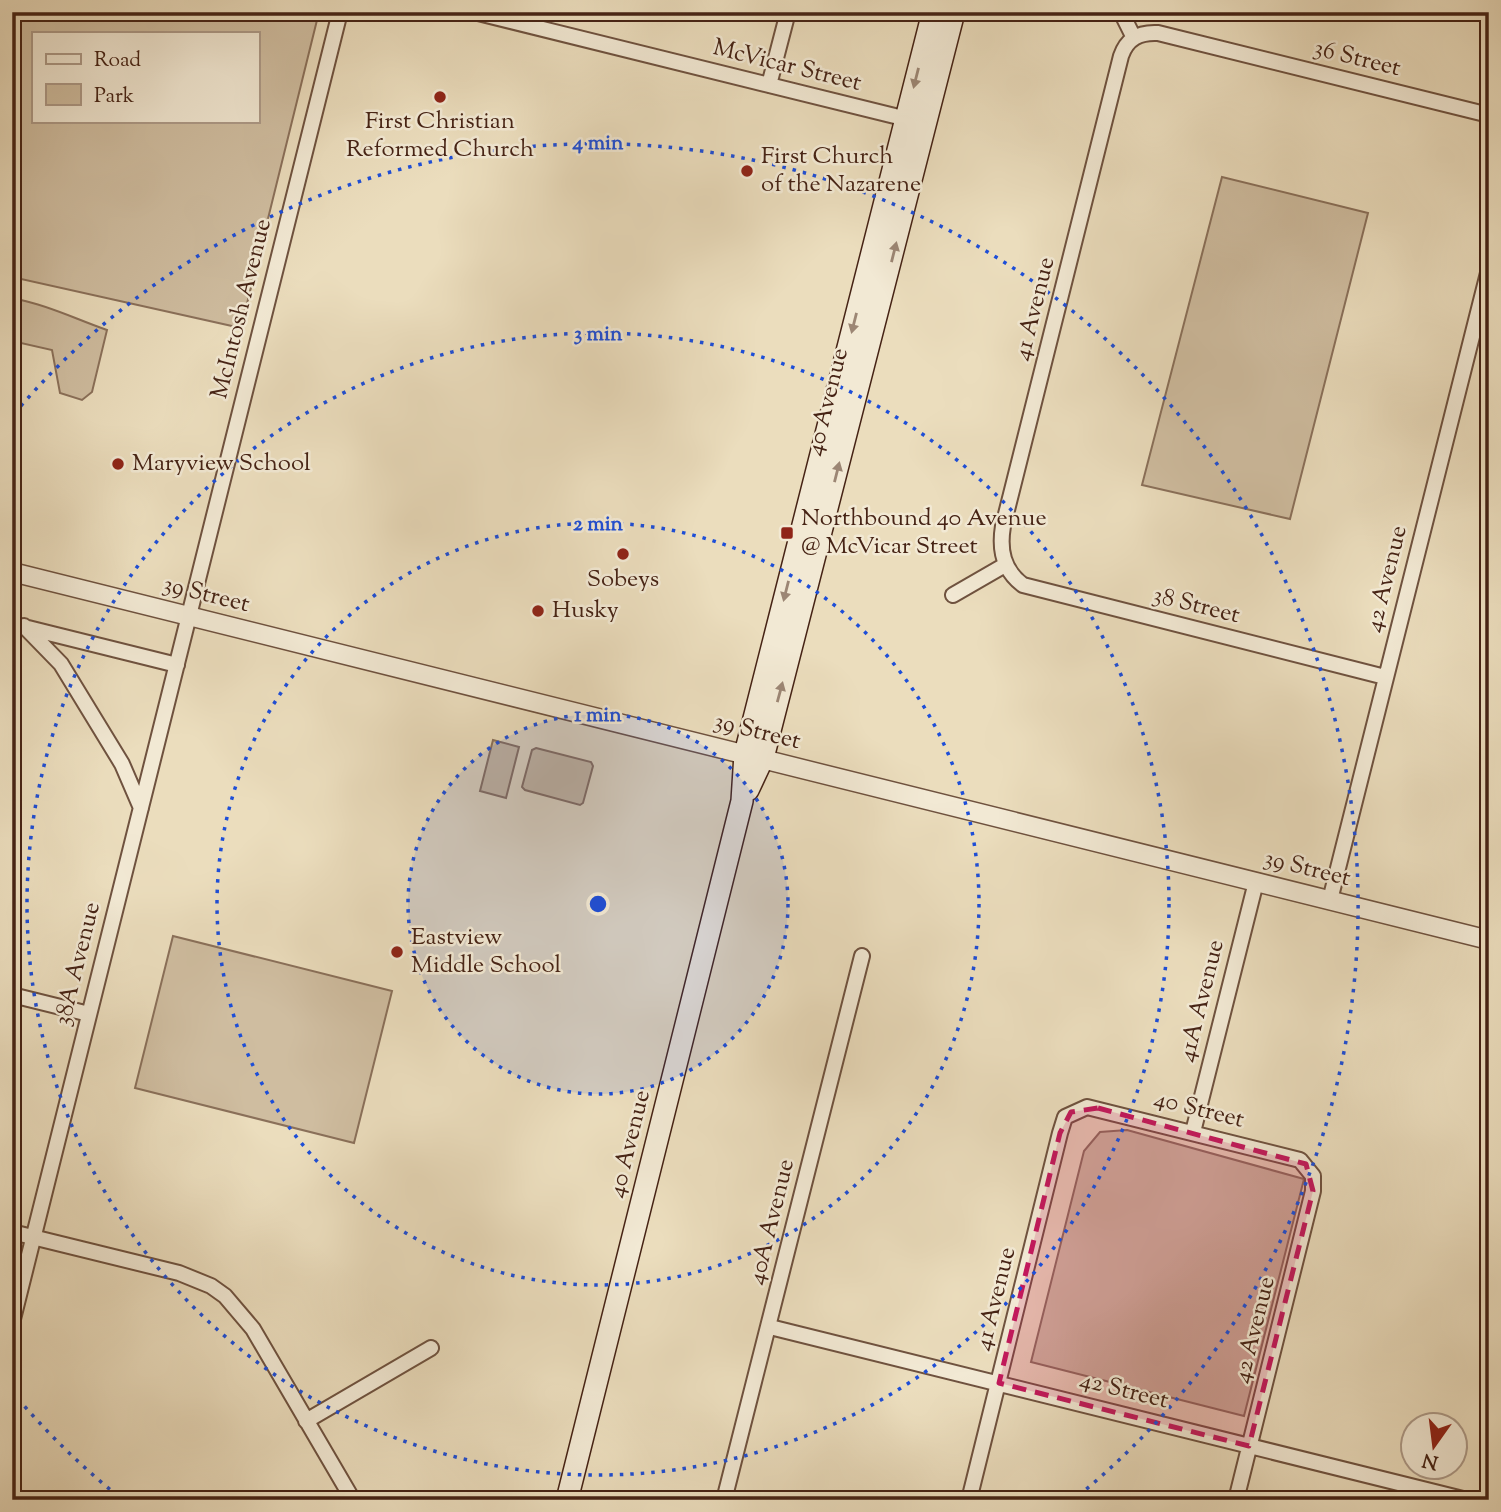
<svg xmlns="http://www.w3.org/2000/svg" width="1501" height="1512" viewBox="0 0 1501 1512" font-family="'Sorts Mill Goudy',serif">
<rect width="100%" height="100%" fill="#ebddbd"/>
<filter id="stains"><feTurbulence type="fractalNoise" baseFrequency=".00286" numOctaves="4"/><feColorMatrix values="0 0 0 0 .2 0 0 0 0 .09 0 0 0 0 .02 0 0 0 .5 -.17"/></filter>
<radialGradient id="worn" r=".72"><stop offset=".6" stop-color="#630" stop-opacity="0"/><stop offset="1" stop-color="#630" stop-opacity=".3"/></radialGradient>
<path fill="#cfbda0" stroke="#8a705a" stroke-width="2" fill-rule="evenodd" d="M12,12H319L241,328L12,277ZM257,33V121H33V33Z
M1222,177L1368,213L1290,519L1142,485Z
M21,300C50,306 78,320 107,330L92,392L82,400L60,393L52,350L12,341V329Z
M493,740L519,747L506,798L480,791Z
M536,748L591,762L593,766L583,803L580,805L525,790L522,787L532,750Z
M173,936L392,991L354,1143L135,1088Z
M1127,1130L1304,1179L1244,1416L1031,1362L1084,1151L1100,1132Z"/>
<g fill="none" stroke-linecap="round" stroke-linejoin="round">
<g stroke="#6f523f" stroke-width="18">
<path id="minor" d="M474,12L911,120
M1121,12L1134,38
M769,85L788,12
M953,595L1005,565
M12,624L177,665
M24,626L61,664L122,764L141,808
M1385,677L1023,585C1003,570 999,550 1003,526L1121,56C1127,38 1140,32 1158,33L1489,115
M1330,900L1489,269
M12,995L89,1014
M1193,1132L1256,882
M12,1232L179,1273L211,1286L225,1296L253,1329L353,1500
M12,1323L340,12
M770,1327L1467,1500
M306,1421L431,1348
M724,1500L862,956
M969,1500L1060,1133L1065,1117L1087,1107L1300,1160L1313,1176V1191L1236,1500"/>
</g>
<g stroke="#6f523f" stroke-width="21">
<path id="tertiary" d="M12,572L1489,940"/>
</g>
<g stroke="#462315" stroke-width="24">
<path id="secondary" d="M748,790L763,758L954,12
M567,1500L742,801L745,754L933,12"/>
</g>
<use href="#minor" stroke="#f2e9d4" stroke-width="14"/>
<use href="#tertiary" stroke="#f2e9d4" stroke-width="18"/>
<use href="#secondary" stroke="#f2e9d4" stroke-width="21"/>
</g>
<defs><path id="oneway-solid" d="M-6-.8H1V-3.2L6.5 0L1 3.2V.8H-6Z" transform="scale(1.75)"/></defs>
<g fill="#9c8674">
<use href="#oneway-solid" transform="translate(916 78) rotate(104)"/>
<use href="#oneway-solid" transform="translate(894 252) rotate(-76)"/>
<use href="#oneway-solid" transform="translate(854 323) rotate(104)"/>
<use href="#oneway-solid" transform="translate(837 472) rotate(-76)"/>
<use href="#oneway-solid" transform="translate(786 591) rotate(104)"/>
<use href="#oneway-solid" transform="translate(780 692) rotate(-75)"/>
</g>
<path fill="#c2185b" fill-opacity="0.2" stroke="#c2185b" stroke-width="5" stroke-dasharray="14 9" stroke-linejoin="round" d="M1098,1108L1306,1164L1313,1191L1249,1446L999,1383L1060,1133L1071,1112Z"/>
<circle cx="598" cy="904" r="190" fill="#1d4ed8" fill-opacity=".12"/>
<g fill="none" stroke="#1d4ed8" stroke-width="3.5" stroke-dasharray="3.5 7">
<circle cx="598" cy="904" r="190"/>
<circle cx="598" cy="904" r="381"/>
<circle cx="598" cy="904" r="571"/>
<path d="M118 1496A762 762 0 0 1 14 1394M14 414A762 762 0 1 1 1078 1496"/>
</g>
<g fill="#8f2418" stroke="#f2e9d4" stroke-width="2.5">
<circle cx="440" cy="97" r="7"/>
<circle cx="747" cy="171" r="7"/>
<circle cx="118" cy="464" r="7"/>
<rect x="780" y="526" width="14" height="14" rx="3.5"/>
<circle cx="623" cy="554" r="7"/>
<circle cx="538" cy="611" r="7"/>
<circle cx="397" cy="952" r="7"/>
</g>
<g text-anchor="middle" dominant-baseline="central" stroke-width="5" stroke-linejoin="round" paint-order="stroke">
<g font-size="24" fill="#462315" stroke="#f2e9d4">
<text transform="translate(1357 59) rotate(14)">36 Street</text>
<text transform="translate(787 66) rotate(14)">McVicar Street</text>
<text transform="translate(242 309) rotate(-76)">McIntosh Avenue</text>
<text transform="translate(1035 309) rotate(-76)">41 Avenue</text>
<text transform="translate(828 402) rotate(-76)">40 Avenue</text>
<text transform="translate(1387 579) rotate(-76)">42 Avenue</text>
<text transform="translate(206 595) rotate(14)">39 Street</text>
<text transform="translate(1196 606) rotate(14)">38 Street</text>
<text transform="translate(757 732) rotate(14)">39 Street</text>
<text transform="translate(1307 869) rotate(14)">39 Street</text>
<text transform="translate(78 964) rotate(-76)">38A Avenue</text>
<text transform="translate(1202 1001) rotate(-76)">41A Avenue</text>
<text transform="translate(1199 1110) rotate(14)">40 Street</text>
<text transform="translate(630 1144) rotate(-76)">40 Avenue</text>
<text transform="translate(772 1222) rotate(-76)">40A Avenue</text>
<text transform="translate(996 1299) rotate(-76)">41 Avenue</text>
<text transform="translate(1255 1330) rotate(-76)">42 Avenue</text>
<text transform="translate(1124 1391) rotate(14)">42 Street</text>
</g>
<g font-size="24" fill="#462315" stroke="#f2e9d4" text-anchor="start">
<text x="440" y="122" text-anchor="middle">First Christian<tspan x="440" dy="28">Reformed Church</tspan></text>
<text x="761" y="157">First Church<tspan x="761" dy="28">of the Nazarene</tspan></text>
<text x="132" y="464">Maryview School</text>
<text x="801" y="519">Northbound 40 Avenue<tspan x="801" dy="28">@ McVicar Street</tspan></text>
<text x="623" y="580" text-anchor="middle">Sobeys</text>
<text x="552" y="611">Husky</text>
<text x="411" y="938">Eastview<tspan x="411" dy="28">Middle School</tspan></text>
</g>
</g>
<circle cx="598" cy="904" r="10" fill="#1d4ed8" stroke="#f2e9d4" stroke-width="3.5"/>
<g font-size="21" text-anchor="middle" font-weight="bold" fill="#1d4ed8" stroke="#f2e9d4" stroke-width="5" stroke-linejoin="round" paint-order="stroke">
<text x="598" y="149">4 min</text>
<text x="598" y="340">3 min</text>
<text x="598" y="530">2 min</text>
<text x="598" y="721">1 min</text>
</g>
<rect width="1501" height="1512" fill="none" stroke="#ebddbd" stroke-width="42"/>
<rect x="14" y="14" width="1473" height="1484" fill="none" stroke="#462315" stroke-width="3.5"/>
<rect x="21" y="21" width="1459" height="1470" fill="none" stroke="#462315" stroke-width="2"/>
<rect x="32" y="32" width="228" height="91" fill="#f2e9d4" stroke="#ad9a88" stroke-width="2"/>
<rect x="46" y="54" width="35" height="10" fill="#f2e9d4" stroke="#ad9a88" stroke-width="2"/>
<text x="94" y="66" font-size="21" fill="#462315">Road</text>
<rect x="46" y="84" width="35" height="21" fill="#cfbda0" stroke="#ad9a88" stroke-width="2"/>
<text x="94" y="102" font-size="21" fill="#462315">Park</text>
<g transform="translate(1434 1446) rotate(194)"><circle r="33" fill="#f2e9d4" stroke="#ad9a88" stroke-width="2"/>
<path d="M0-5L12 26L0 18L-12 26Z" fill="#8f2418"/>
<text y="-10" font-size="19" font-weight="bold" text-anchor="middle" fill="#462315">N</text>
</g>
<rect width="100%" height="100%" filter="url(#stains)"/>
<rect width="100%" height="100%" fill="url(#worn)"/>
</svg>
